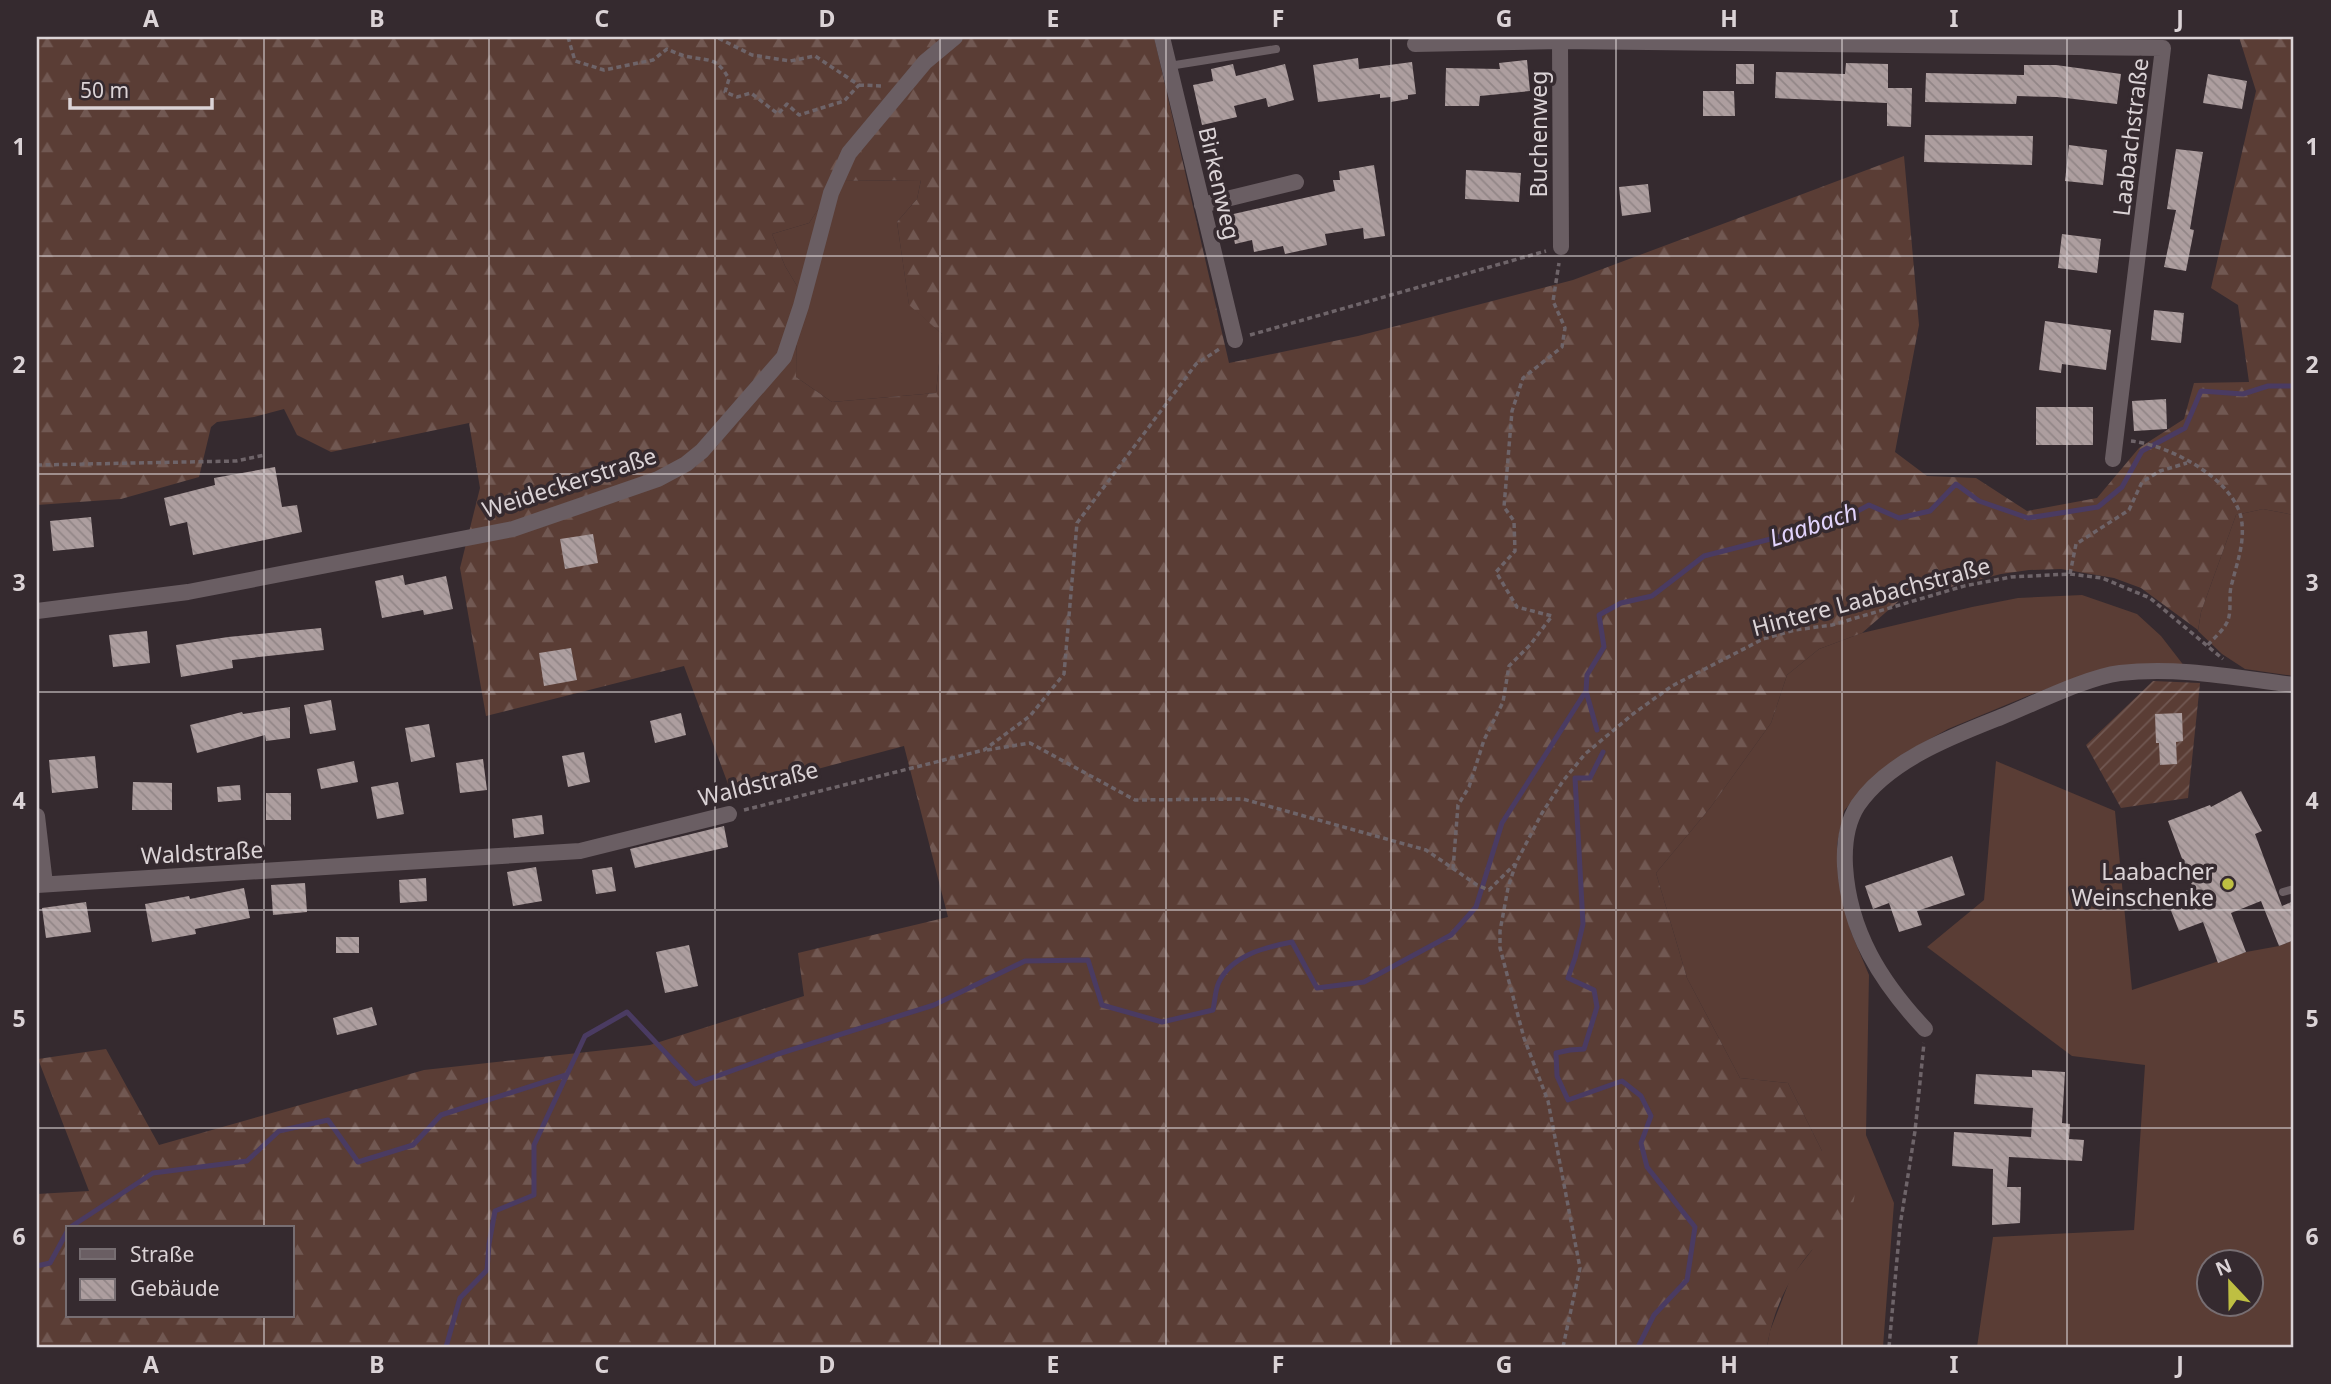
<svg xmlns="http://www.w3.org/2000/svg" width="2331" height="1384" viewBox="0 0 2331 1384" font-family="'Noto Sans',sans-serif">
<defs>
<pattern id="forest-firs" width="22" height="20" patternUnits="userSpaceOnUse" patternTransform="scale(1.75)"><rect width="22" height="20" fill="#5a3d35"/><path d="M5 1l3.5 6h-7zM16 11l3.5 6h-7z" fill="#715852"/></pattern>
<pattern id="garden-furrows" width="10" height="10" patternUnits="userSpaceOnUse" patternTransform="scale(1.75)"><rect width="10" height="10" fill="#5a3d35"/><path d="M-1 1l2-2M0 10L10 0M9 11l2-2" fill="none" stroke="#715852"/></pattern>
<pattern id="building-back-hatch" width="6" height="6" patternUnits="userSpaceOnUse" patternTransform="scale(1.75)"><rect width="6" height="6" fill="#ad9e9f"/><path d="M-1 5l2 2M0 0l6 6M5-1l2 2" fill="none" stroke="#928687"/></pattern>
</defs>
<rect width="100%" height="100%" fill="#352a2f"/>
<path fill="#5a3d35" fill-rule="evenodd" d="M921,180L917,199L897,222L909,304L942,334L936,393L832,402L796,377L797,286L785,266L772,234L809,223L837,181Z
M2263,509L2294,515V676L2245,669L2222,654L2198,631L2201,612L2236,515Z
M2082,595L2137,614L2161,636L2185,667L2091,673L2030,695L1948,729L1908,751L1883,770L1865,785L1844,811L1837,844L1838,877L1851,932L1869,975L1866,1135L1894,1203L1883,1347H1767L1770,1331L1791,1277L1812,1250L1822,1151L1788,1083L1740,1078L1687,978L1656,873L1710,808L1771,723L1787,675L1819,649L1862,633L1972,607L2018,598Z
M1996,761L2115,811L2132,990L2246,952L2279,946L2294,940V1347H1977L1993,1237L2134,1230L2145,1065L2072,1056L1927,947L1984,900ZM2208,1262H2250V1304H2208Z"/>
<path fill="url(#forest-firs)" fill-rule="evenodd" d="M37,37H1154L1229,363L1358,336L1573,280L1904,156L1919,325L1895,452L1927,476L1976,478L2027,511L2097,498L2139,448L2184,419L2194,383L2249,382L2238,305L2211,288L2256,91L2239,37H2294V515L2263,509L2236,515L2201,612L2198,630L2141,588L2114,578L2061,569L2029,570L2001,574L1900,600L1862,633L1819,649L1787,675L1771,723L1710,808L1656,873L1687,978L1740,1078L1788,1083L1822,1151L1850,1168C1851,1177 1856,1191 1854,1200C1849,1220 1825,1235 1812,1250C1789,1276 1772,1313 1767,1347H37V1194L89,1191L38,1059L106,1049L159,1145L424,1070L650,1045L804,996L798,953L948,917L904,746L731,792L684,666L486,716L460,568L480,488L469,423L331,452L297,435L284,409L254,417L217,422L211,427L199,477L121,499L37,505ZM921,180L917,199L897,222L909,305L942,334L936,393L832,402L796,377L797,286L785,266L772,234L809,223L837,181ZM68,1228H292V1316H68Z"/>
<path fill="url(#garden-furrows)" d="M2153,681L2200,683L2188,798L2121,808L2086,745Z"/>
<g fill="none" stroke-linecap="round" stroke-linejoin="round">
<path stroke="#4a3b62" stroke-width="5" d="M1597,730L1586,691L1587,675L1604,647L1599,615L1621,603L1652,596L1704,556L1837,522L1869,505L1899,518L1930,511L1956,484L1979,501L2028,518L2098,507L2122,487L2142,451L2185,428L2201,391L2243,394L2268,386H2294
M1603,752L1590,778H1575L1583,924L1575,958L1568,978L1594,990L1597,1007L1584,1049L1570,1050L1556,1053L1557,1076L1568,1100L1622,1081L1641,1096L1651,1116L1641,1143L1647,1167L1695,1227L1687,1280L1654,1315L1638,1347
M69,1228L153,1173L247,1161L279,1131L328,1120L358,1162L413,1145L441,1115L566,1075
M37,1266L50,1263L68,1230
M446,1347L460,1298L487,1270L489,1244L495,1211L534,1195V1145L585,1036L627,1012L695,1084L778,1054L934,1005L1025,961L1088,960L1102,1005L1162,1022L1213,1010C1215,1001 1215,990 1219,982C1232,955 1266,947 1292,942L1317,988L1364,982L1451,935L1476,907L1502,823L1586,691"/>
</g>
<path fill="url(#building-back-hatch)" d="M1358,58L1359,69L1412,62L1416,94L1408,95V99L1391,102V97L1380,98V94L1318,102L1313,65Z
M1527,60L1530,91L1480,96L1479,106H1445L1446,68L1500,69L1499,63Z
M1846,63L1888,64V88H1912L1911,127L1887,126V103L1775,98L1776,72L1845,74Z
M1233,64L1236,76L1285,64L1294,100L1268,107L1266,98L1234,106L1237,117L1202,125L1193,85L1213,81L1211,69Z
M1736,64H1754V84H1736Z
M2024,65H2056L2121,74L2117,104L2057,97L2017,96L2016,104L1925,102L1926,73L2024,75Z
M2208,74L2247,81L2242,109L2203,103Z
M1703,91H1734L1735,116H1703Z
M1925,135L2033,136L2032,165L1924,162Z
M2069,145L2107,150L2103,185L2065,181Z
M2176,149L2203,152L2190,229L2194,230L2186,271L2164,267L2176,210L2167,209Z
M1374,165L1385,236L1364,239L1363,228L1325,234L1327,245L1285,254L1283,246L1254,252L1252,240L1235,244L1229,215L1335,191L1333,180H1340L1339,171Z
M1466,170L1521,173L1519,202L1465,199Z
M1648,184L1651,212L1622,216L1619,187Z
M2062,234L2101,239L2097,273L2058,268Z
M2154,310L2184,313L2181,343L2151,340Z
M2045,321L2111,330L2106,370L2062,364L2061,373L2039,370Z
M2166,399L2167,429L2134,431L2132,401Z
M2036,407H2093V445H2036Z
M275,467L282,507L297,505L302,532L193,555L187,522L170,526L164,498L215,485L214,478Z
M91,517L94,547L53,551L50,521Z
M593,534L598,563L565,569L560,539Z
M403,575L405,585L446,576L453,609L424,615L423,610L382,618L375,581Z
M321,628L324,650L232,660L233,668L181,677L176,645L228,637Z
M147,631L150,663L113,667L109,635Z
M571,648L577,680L544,686L539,653Z
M331,700L336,730L310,734L304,705Z
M290,707V738L266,741L265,735L197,753L190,725L242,712L243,714Z
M681,713L686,735L655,743L650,721Z
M2182,713L2183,741L2176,742L2177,764L2160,765L2159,743H2156L2155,714Z
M429,724L435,757L411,762L405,728Z
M584,752L590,782L568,787L562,756Z
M95,756L98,788L52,793L49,760Z
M483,759L487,790L460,793L456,763Z
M354,761L358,782L321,789L317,769Z
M133,782L172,783V810H132Z
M398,782L404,814L377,819L371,787Z
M240,785L241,800L218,802L217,787Z
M2241,791L2262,831L2255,834L2282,906L2294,901V940L2279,946L2261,901L2231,913L2246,952L2218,963L2203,922L2179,931L2166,898L2193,888L2168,821L2210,805L2211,807Z
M266,793H291V820H266Z
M542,815L544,834L514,838L512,819Z
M724,826L728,847L635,868L630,849Z
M1952,856L1965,895L1917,911L1922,925L1899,932L1889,903L1873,909L1865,886Z
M536,867L542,901L513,906L507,872Z
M612,867L616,891L596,894L592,870Z
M426,878L427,901L400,903L399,880Z
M305,883L307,912L273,915L271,885Z
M244,888L250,918L195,929L196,934L152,942L145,904L189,896L190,899Z
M86,902L91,932L46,938L42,908Z
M336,937H359V953H336Z
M689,945L698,986L665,993L656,952Z
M372,1007L377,1025L337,1035L333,1018Z
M2032,1070L2065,1072L2062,1123L2070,1124L2069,1139L2084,1140L2082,1161L2009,1157L2007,1187H2021L2020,1223L1992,1225L1993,1169L1952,1166L1954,1132L2031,1137L2033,1108L1974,1104L1976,1074L2032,1077Z"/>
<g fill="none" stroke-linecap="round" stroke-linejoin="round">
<path stroke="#6e6469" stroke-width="3.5" stroke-dasharray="5 3.5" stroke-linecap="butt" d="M568,37L575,61L604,70L653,60L667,49C674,52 682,56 690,57C712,61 717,58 729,79L725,92L737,97L751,93L778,114L787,104L799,115L844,101L859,85L815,56L790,61L752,55L716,37
M859,85L884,86
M1250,335L1546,251
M2131,441C2170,445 2239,481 2242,524C2244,545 2237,563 2232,583C2228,594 2232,609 2228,620C2225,629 2213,639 2207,646
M37,465L236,461L265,455
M2070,574L2076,544L2129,510L2142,482L2160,471L2187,463
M987,750L1030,743L1135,800L1243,799L1426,850L1477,885L1489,890L1515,864
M744,810L984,750L1030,716L1064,674L1077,523L1196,364L1221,348
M1453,869L1458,805L1469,787L1484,740L1503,702L1509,666L1530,645L1552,616L1517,607L1496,572L1515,551L1514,521L1504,507L1512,411L1523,378L1562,347L1565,328L1553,301L1559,263
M1563,1347L1580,1268L1548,1101L1524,1038L1500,948V931L1508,888L1516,863L1542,813L1563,781L1585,754L1633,714L1672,686L1763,639L1795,630L1832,625L1964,586L2011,577L2070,574L2102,578L2150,598L2223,659
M1889,1347L1900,1226L1915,1131L1924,1043"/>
<path stroke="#6a5e63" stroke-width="8" d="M1169,66L1276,49
M2283,892L2294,889"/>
<path stroke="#6a5e63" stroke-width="16" d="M1162,37L1235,340
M1560,37V41L2163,48L2113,459
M1415,44L1560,41L1561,247
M1202,205L1296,182
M37,611L188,592L513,529L658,479L686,464L702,451L784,357L801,306L831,193L849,153L925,62L955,37
M37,816L45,884
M37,885L580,851L729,814
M1925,1029C1881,982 1849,932 1845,866C1844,846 1847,822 1858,805C1889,760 1953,736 2001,717C2033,704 2087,677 2120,673C2178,666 2237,678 2294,685"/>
</g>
<path fill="none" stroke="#dbd3d6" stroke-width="2" stroke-opacity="0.55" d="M264,37V1228M489,37V1347M715,37V1347M940,37V1347M1166,37V1347M1391,37V1347M1616,37V1347M1842,37V1347M2067,37V1347M37,256H2294M37,474H2294M37,692H2294M37,910H2294M37,1128H2294M264,1316V1347"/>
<circle fill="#bebf42" stroke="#352a2f" stroke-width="2.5" cx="2228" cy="884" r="7"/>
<g text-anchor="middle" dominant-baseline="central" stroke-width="7" stroke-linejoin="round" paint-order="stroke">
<g font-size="23" fill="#dbd3d6" stroke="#352a2f">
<text transform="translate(1538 134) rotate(-90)">Buchenweg</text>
<text transform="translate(2130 137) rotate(-83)">Laabachstraße</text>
<text transform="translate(1220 183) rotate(77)">Birkenweg</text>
<text transform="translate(569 482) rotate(-18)">Weideckerstraße</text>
<text transform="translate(1871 596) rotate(-15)">Hintere Laabachstraße</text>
<text transform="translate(758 783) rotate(-14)">Waldstraße</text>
<text transform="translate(202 852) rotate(-3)">Waldstraße</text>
</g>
<g font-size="23" fill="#dbd3d6" stroke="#352a2f" text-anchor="end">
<text x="2214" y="871">Laabacher<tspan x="2214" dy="26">Weinschenke</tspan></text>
</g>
<g font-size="24" font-style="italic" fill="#e1d3fc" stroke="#352a2f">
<text transform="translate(1813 524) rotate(-18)">Laabach</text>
</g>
</g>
<rect width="2331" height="1384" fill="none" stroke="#352a2f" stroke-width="77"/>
<rect x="66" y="1226" width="228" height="91" fill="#352a2f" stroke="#776e72" stroke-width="2"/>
<rect x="80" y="1249" width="35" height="10" fill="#6a5e63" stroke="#776e72" stroke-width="2"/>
<text x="130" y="1262" font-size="21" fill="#dbd3d6">Straße</text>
<rect x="80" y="1279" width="35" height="21" fill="url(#building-back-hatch)" stroke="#776e72" stroke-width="2"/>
<text x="130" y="1296" font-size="21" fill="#dbd3d6">Gebäude</text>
<g transform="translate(2230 1283) rotate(338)"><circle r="33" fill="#352a2f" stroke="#776e72" stroke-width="2"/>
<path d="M0-5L12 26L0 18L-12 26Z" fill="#bebf42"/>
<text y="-10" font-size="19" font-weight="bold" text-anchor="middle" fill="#dbd3d6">N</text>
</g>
<path d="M70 98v10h142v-10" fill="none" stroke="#dbd3d6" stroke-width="3.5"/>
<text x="80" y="98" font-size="21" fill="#dbd3d6" stroke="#352a2f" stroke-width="5" paint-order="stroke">50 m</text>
<rect x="38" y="38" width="2254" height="1308" fill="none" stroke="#dbd3d6" stroke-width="2.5"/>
<g font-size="23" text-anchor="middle" font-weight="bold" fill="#dbd3d6">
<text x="151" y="27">A</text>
<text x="377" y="27">B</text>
<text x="602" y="27">C</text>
<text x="827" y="27">D</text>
<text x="1053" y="27">E</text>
<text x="1278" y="27">F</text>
<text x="1504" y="27">G</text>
<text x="1729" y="27">H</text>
<text x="1954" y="27">I</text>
<text x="2180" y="27">J</text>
<text x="19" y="155">1</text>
<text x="2312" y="155">1</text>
<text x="19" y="373">2</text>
<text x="2312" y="373">2</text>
<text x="19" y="591">3</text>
<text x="2312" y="591">3</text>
<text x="19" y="809">4</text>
<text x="2312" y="809">4</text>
<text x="19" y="1027">5</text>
<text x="2312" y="1027">5</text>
<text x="19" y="1245">6</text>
<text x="2312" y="1245">6</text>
<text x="151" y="1373">A</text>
<text x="377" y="1373">B</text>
<text x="602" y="1373">C</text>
<text x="827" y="1373">D</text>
<text x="1053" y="1373">E</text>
<text x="1278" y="1373">F</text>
<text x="1504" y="1373">G</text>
<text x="1729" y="1373">H</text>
<text x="1954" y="1373">I</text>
<text x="2180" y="1373">J</text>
</g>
</svg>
